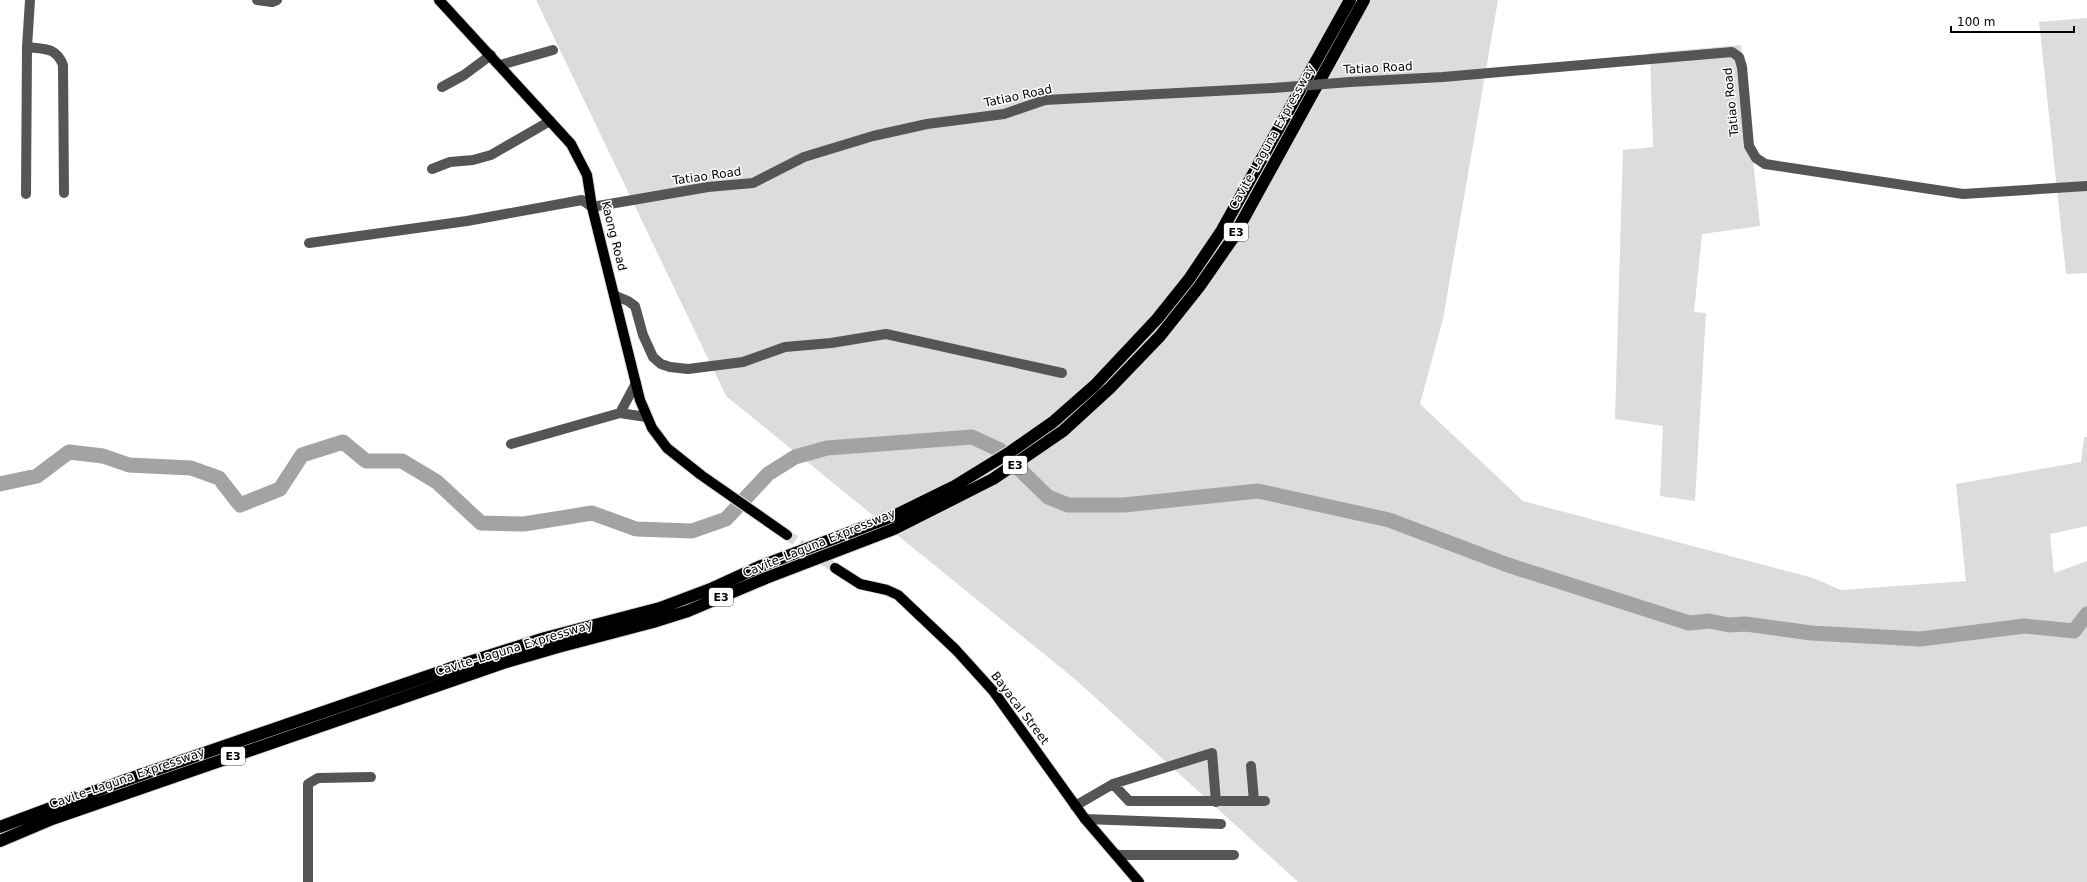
<svg xmlns="http://www.w3.org/2000/svg" width="2087" height="882" viewBox="0 0 2087 882" font-family="'DejaVu Sans',sans-serif">
<rect width="100%" height="100%" fill="#fff"/>
<path fill="#dcdcdc" d="M536,0H1498L1443,319L1420,404L1523,501L1813,578L1841,590L1966,581L1956,484L2081,462L2084,437H2087V526L2050,534L2054,573L2087,561V882H1298L1076,680L726,396Z
M2087,18V273L2066,274L2039,22Z
M1741,45L1760,226L1702,234L1694,312L1706,313L1695,501L1660,496L1663,426L1615,419L1623,150L1653,147L1650,53Z"/>
<g fill="none" stroke-linecap="round" stroke-linejoin="round">
<path stroke="#a3a3a3" stroke-width="15" d="M0,484L37,476L69,452L103,456L129,465L191,468L219,478L240,505L280,489L302,455L343,442L366,461H402L437,482L481,523L524,524L592,513L636,529L692,531L726,519L768,474L795,457L827,448L972,437L1000,450L1048,497L1068,505H1124L1258,491L1389,520L1508,565L1689,623L1709,621L1729,625L1746,624L1811,633L1920,639L2025,626L2074,631L2087,614"/>
<path stroke="#d9d9d9" stroke-width="10" stroke-dasharray="10 5" stroke-linecap="butt" d="M787,535L835,568"/>
<g stroke="#dbdbdb" stroke-width="12">
<path id="major" d="M439,0L571,144L587,175L592,207L640,400L652,428L667,448L701,475L787,535
M835,568L860,584L887,590L898,595L956,650L994,692L1085,819L1139,882"/>
</g>
<g stroke="#dbdbdb" stroke-width="14">
<path id="highway" d="M0,827L120,782L463,664L545,638L660,608L713,588L761,566L896,515L953,487L1010,452L1053,422L1095,385L1157,319L1189,279L1222,230L1350,0
M0,841L52,819L503,663L558,647L653,622L688,611L766,578L894,529L993,479L1063,431L1110,388L1160,336L1199,287L1233,238L1364,0"/>
</g>
<path stroke="#555" stroke-width="10" d="M30,0L27,47C44,49 56,47 63,65L64,193
M257,0L272,2L277,0
M500,65L553,50
M1350,82L1443,77L1732,52L1739,57L1742,67L1749,146L1756,158L1765,164L1963,194L2087,186
M442,87L464,75L491,55
M432,169L450,162L473,160L491,155L550,121
M26,194L27,47
M309,243L467,221L582,200L592,207L708,187L753,183L804,157L873,136L927,124L1004,114L1045,100L1273,88
M616,296L628,301L635,306L643,335L653,357L661,364L670,367L688,369L743,362L785,347L831,343L886,334L1062,373
M620,413L636,383
M511,444L620,413L646,417
M1251,766L1254,801
M1113,784L1212,753L1216,802
M1075,806L1113,784L1129,801H1265
M1085,819L1221,824
M1117,855H1234
M308,882V784L318,778L371,777"/>
<use href="#major" stroke="#000" stroke-width="10"/>
<use href="#highway" stroke="#000" stroke-width="12"/>
<path stroke="#555" stroke-width="10" d="M1273,88L1350,82"/>
</g>
<g text-anchor="middle" dominant-baseline="central" stroke-width="3" stroke-linejoin="round" paint-order="stroke">
<g fill="#fff" stroke="#4c4c4c" stroke-width="1">
<rect x="1224" y="223" width="24" height="18" rx="3"/>
<rect x="1003" y="456" width="24" height="18" rx="3"/>
<rect x="709" y="588" width="24" height="18" rx="3"/>
<rect x="221" y="747" width="24" height="18" rx="3"/>
</g>
<g font-size="11" font-weight="bold" fill="#000">
<text x="1236" y="232">E3</text>
<text x="1015" y="465">E3</text>
<text x="721" y="597">E3</text>
<text x="233" y="756">E3</text>
</g>
<g font-size="12" fill="#000" stroke="#fff">
<text transform="translate(1378 68) rotate(-3)">Tatiao Road</text>
<text transform="translate(1018 96) rotate(-12)">Tatiao Road</text>
<text transform="translate(1731 102) rotate(-96)">Tatiao Road</text>
<text transform="translate(1272 137) rotate(-61)">Cavite–Laguna Expressway</text>
<text transform="translate(707 176) rotate(-8)">Tatiao Road</text>
<text transform="translate(614 236) rotate(76)">Kaong Road</text>
<text transform="translate(819 543) rotate(-22)">Cavite–Laguna Expressway</text>
<text transform="translate(514 648) rotate(-17)">Cavite–Laguna Expressway</text>
<text transform="translate(1020 708) rotate(53)">Bayacal Street</text>
<text transform="translate(127 778) rotate(-19)">Cavite–Laguna Expressway</text>
</g>
</g>
<path d="M1951 26v6h123v-6" fill="none" stroke="#000000" stroke-width="2"/>
<text x="1957" y="26" font-size="12" fill="#000000" stroke="#ffffff" stroke-width="3" paint-order="stroke">100 m</text>
</svg>
